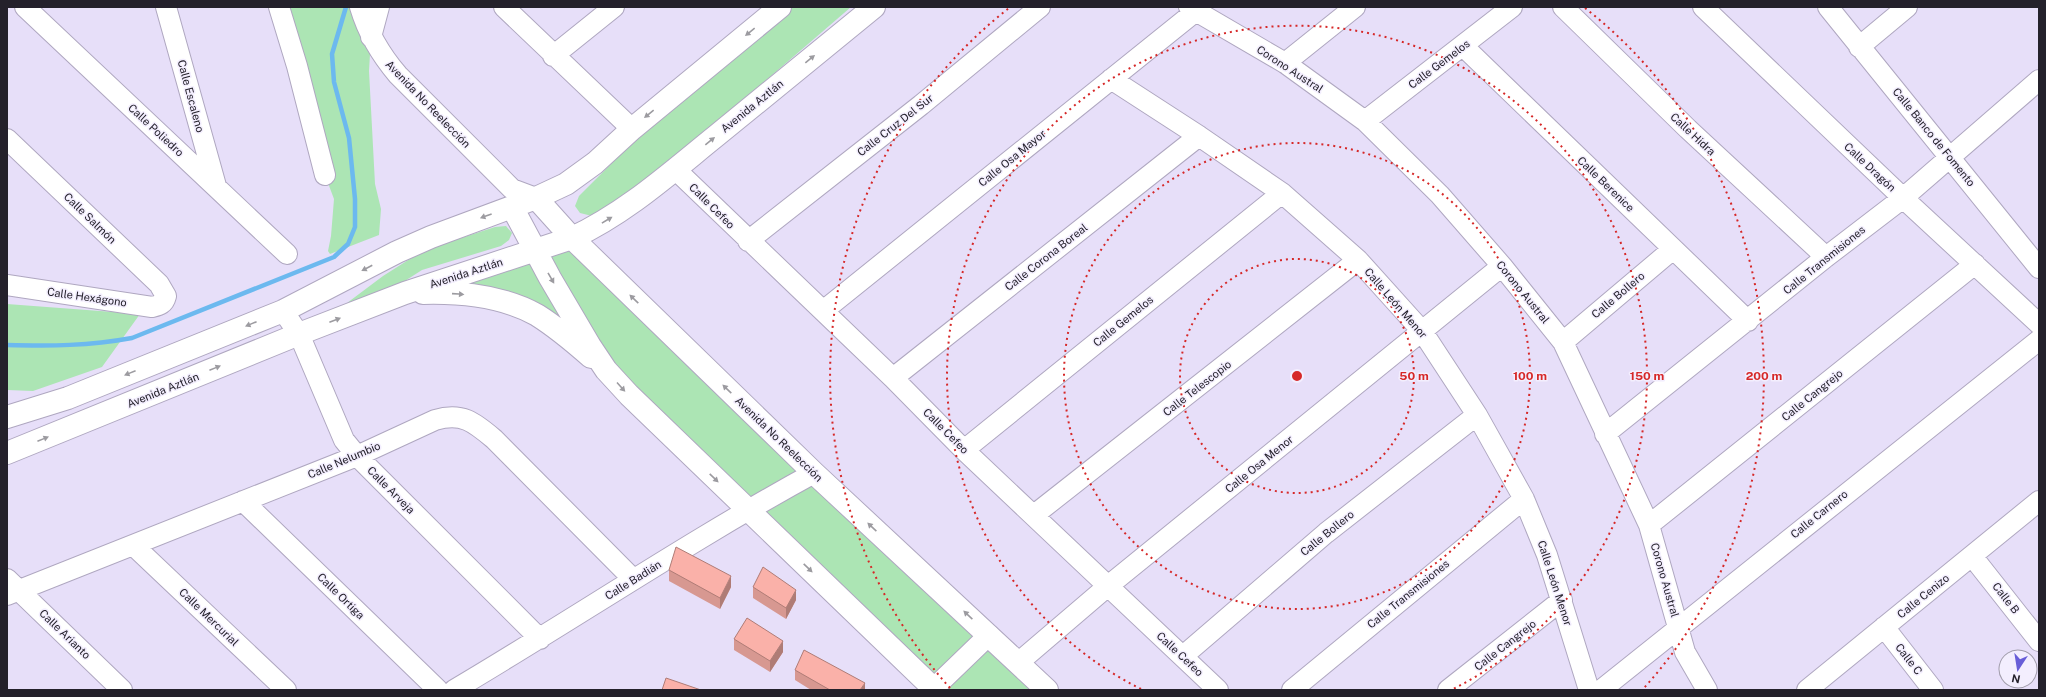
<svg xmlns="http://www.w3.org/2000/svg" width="2046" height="697" viewBox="0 0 2046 697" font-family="'Public Sans',sans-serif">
<rect width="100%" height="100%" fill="#e7dff9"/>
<path fill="#ace5b4" d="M279,7H379L371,37L369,71L375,184L381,209L379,235L330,254L328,251L331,236L334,199L325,175Z
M789,7H851L655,176L592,216L580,213L575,206L579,196L650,125Z
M506,226L512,233L509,240L501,246L422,270L397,286L347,303L383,276L424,250L495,227Z
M572,238L1049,690H935L536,315L438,293Z
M7,304L140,314L102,367L33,391L7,390Z"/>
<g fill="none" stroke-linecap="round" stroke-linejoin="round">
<path stroke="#6cb9ef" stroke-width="4.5" d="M7,345C52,346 88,346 132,338L334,257L348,244L355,227V199L349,138L334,82L332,54L346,7"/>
<g stroke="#afa7c0" stroke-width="22">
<path id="minor" d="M25,7L287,254
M166,7L216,186
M279,7L297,66L325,175
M360,7C368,34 380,54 398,75L512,189L536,198
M504,7L632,129
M1189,7L1285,63L1365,121L1440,195L1502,266L1563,342L1649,525L1685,652L1707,690
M1563,7L1688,129L1826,257
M1703,7L1903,198L2039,324
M1828,7L2039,268
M371,37L379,7
M1463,46L1748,321
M1859,47L1907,7
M553,56L614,7
M1285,63L1355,7
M1111,79L1199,136L1282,193L1358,260L1422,331L1477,415L1524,499L1547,555L1589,690
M1365,121L1512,7
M7,139L159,284L166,296C164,304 160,305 152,307L7,285
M675,169L893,378L964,450L1218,690
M748,241L921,105L1040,7
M283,311L299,334L344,440L357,456L540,639
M823,311L1201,7
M1563,342L1673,249
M893,378L1199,136
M1605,434L1826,257L1903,198L2039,80
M964,450L1282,193
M243,501L438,690
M1034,515L1358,260
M1649,525L1975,264
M133,545L286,690
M1972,556L2039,641
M7,579L122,690
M7,595L357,456L435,420C462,412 474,422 494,439L633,579
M1884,627L1933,690
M1183,656L1326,533L1477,415
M1018,663L1108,586L1502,266
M454,690C574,619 691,540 814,473
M932,690L989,635
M1292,690L1524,499
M1448,690L1562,600
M1601,690L2039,340
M1807,690L2039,501"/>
</g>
<g stroke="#afa7c0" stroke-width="24">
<path id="major" d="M536,198L572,238L814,473L1047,690
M512,207L550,278L590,346L606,370L629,395L935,690
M423,293C460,292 503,296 537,315C556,327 574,342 591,357
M7,417L68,398L283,311L397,252L431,237L536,198L566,184L595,163L632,129L780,7
M7,453L299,334L405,293L572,238C626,213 670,173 716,136C768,93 821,50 874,7"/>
</g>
<use href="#minor" stroke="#fff" stroke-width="20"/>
<use href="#major" stroke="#fff" stroke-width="22"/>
</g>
<path fill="#d79891" d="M669,570L731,587L720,609L669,581Z
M753,587L796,600L786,619L753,598Z
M734,639L783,652L770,672L734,650Z
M795,670L865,690H811L795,680Z"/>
<path fill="#af7c76" d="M731,576V587L720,609V598Z
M796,590V600L786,619V608Z
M783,641V652L770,672V661Z
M865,683V690H860Z"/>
<path fill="#fab1a9" stroke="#af7c76" d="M676,547L731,576L720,598L669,570Z
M763,567L796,590L786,608L753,587Z
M747,618L783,641L770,661L734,639Z
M804,650L865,683L860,690H830L795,670Z
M666,678L701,690H662Z"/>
<defs><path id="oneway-solid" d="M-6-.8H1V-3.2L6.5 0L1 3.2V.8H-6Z"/></defs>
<g fill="#9c9ba0">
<use href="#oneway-solid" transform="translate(750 32) rotate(141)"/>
<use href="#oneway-solid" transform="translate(810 59) rotate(-39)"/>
<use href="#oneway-solid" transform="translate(649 114) rotate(141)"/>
<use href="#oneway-solid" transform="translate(710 141) rotate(-39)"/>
<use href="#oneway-solid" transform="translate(486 216) rotate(160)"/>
<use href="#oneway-solid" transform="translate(607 220) rotate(-31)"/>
<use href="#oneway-solid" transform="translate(367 268) rotate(152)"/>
<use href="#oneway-solid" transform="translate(551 278) rotate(60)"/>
<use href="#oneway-solid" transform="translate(458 294) rotate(4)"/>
<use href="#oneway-solid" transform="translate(634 299) rotate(-136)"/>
<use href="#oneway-solid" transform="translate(335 320) rotate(-21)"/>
<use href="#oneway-solid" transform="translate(251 324) rotate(158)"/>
<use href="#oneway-solid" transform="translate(215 368) rotate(-22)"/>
<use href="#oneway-solid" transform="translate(130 373) rotate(158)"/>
<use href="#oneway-solid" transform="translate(621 387) rotate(48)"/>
<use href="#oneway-solid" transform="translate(727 389) rotate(-136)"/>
<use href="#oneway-solid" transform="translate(43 439) rotate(-22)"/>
<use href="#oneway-solid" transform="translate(714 478) rotate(44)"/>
<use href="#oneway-solid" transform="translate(872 527) rotate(-137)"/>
<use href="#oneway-solid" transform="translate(808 568) rotate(44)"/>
<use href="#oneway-solid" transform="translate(968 615) rotate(-137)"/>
</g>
<g fill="none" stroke="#d62828" stroke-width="2" stroke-dasharray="2 4">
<circle cx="1297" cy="376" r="117"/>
<circle cx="1297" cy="376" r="233"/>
<path d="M1141 689A350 350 0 1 1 1453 689"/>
<path d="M950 688A467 467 0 0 1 1009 8M1585 8A467 467 0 0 1 1644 688"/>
</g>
<g text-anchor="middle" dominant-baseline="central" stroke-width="3" stroke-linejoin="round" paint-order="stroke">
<g font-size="11" fill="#24212b" stroke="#f3eefe">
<text transform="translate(1439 64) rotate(-37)">Calle Gemelos</text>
<text transform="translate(1290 69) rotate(33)">Corono Austral</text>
<text transform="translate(191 96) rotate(75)">Calle Escaleno</text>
<text transform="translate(428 104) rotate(46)">Avenida No Reelección</text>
<text transform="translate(752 106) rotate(-39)">Avenida Aztlán</text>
<text transform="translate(895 125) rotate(-38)">Calle Cruz Del Sur</text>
<text transform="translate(156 130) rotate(43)">Calle Poliedro</text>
<text transform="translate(1693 134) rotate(43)">Calle Hidra</text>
<text transform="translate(1934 137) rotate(51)">Calle Banco de Fomento</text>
<text transform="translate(1012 158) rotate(-39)">Calle Osa Mayor</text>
<text transform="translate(1870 167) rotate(43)">Calle Dragón</text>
<text transform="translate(1606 184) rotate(44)">Calle Berenice</text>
<text transform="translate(712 206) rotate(45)">Calle Cefeo</text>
<text transform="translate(90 218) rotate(44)">Calle Salmón</text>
<text transform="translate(1046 257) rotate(-38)">Calle Corona Boreal</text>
<text transform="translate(1824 260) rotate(-39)">Calle Transmisiones</text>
<text transform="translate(466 273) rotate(-18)">Avenida Aztlán</text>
<text transform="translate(1523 292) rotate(51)">Corono Austral</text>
<text transform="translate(1618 295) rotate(-40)">Calle Bollero</text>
<text transform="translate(87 297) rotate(8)">Calle Hexágono</text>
<text transform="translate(1396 303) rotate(49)">Calle León Menor</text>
<text transform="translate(1123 321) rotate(-39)">Calle Gemelos</text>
<text transform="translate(1197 388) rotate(-38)">Calle Telescopio</text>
<text transform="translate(163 390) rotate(-22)">Avenida Aztlán</text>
<text transform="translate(1812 395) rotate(-39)">Calle Cangrejo</text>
<text transform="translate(946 431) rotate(45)">Calle Cefeo</text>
<text transform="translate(779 439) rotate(44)">Avenida No Reelección</text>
<text transform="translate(344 460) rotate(-23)">Calle Nelumbio</text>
<text transform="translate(1259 464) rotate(-39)">Calle Osa Menor</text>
<text transform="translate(391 490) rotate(45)">Calle Arveja</text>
<text transform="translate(1819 514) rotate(-39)">Calle Carnero</text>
<text transform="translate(1327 533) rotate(-39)">Calle Bollero</text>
<text transform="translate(633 580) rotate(-32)">Calle Badián</text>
<text transform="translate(1665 580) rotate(74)">Corono Austral</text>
<text transform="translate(1555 583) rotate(72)">Calle León Menor</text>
<text transform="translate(1408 594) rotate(-39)">Calle Transmisiones</text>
<text transform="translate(341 596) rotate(44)">Calle Ortiga</text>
<text transform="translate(1923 596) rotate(-39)">Calle Cenizo</text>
<text transform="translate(2006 598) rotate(52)">Calle B</text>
<text transform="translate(209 617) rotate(44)">Calle Mercurial</text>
<text transform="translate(65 634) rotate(44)">Calle Arianto</text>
<text transform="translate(1505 645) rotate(-38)">Calle Cangrejo</text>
<text transform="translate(1180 654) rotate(43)">Calle Cefeo</text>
<text transform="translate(1909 659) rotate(52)">Calle C</text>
</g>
</g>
<circle cx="1297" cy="376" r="6" fill="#d62828" stroke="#f3eefe" stroke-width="2"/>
<g font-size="12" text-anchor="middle" font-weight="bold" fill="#d62828" stroke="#f3eefe" stroke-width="3" stroke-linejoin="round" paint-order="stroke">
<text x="1414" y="380">50 m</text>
<text x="1530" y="380">100 m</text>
<text x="1647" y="380">150 m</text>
<text x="1764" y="380">200 m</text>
</g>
<rect width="2046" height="697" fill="none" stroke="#24212b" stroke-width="16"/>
<g transform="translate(2018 669) rotate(192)"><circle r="19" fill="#f3eefe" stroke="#a09caa"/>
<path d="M0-3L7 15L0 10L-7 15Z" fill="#685ed8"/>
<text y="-6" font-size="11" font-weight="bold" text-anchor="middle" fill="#24212b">N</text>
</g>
</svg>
